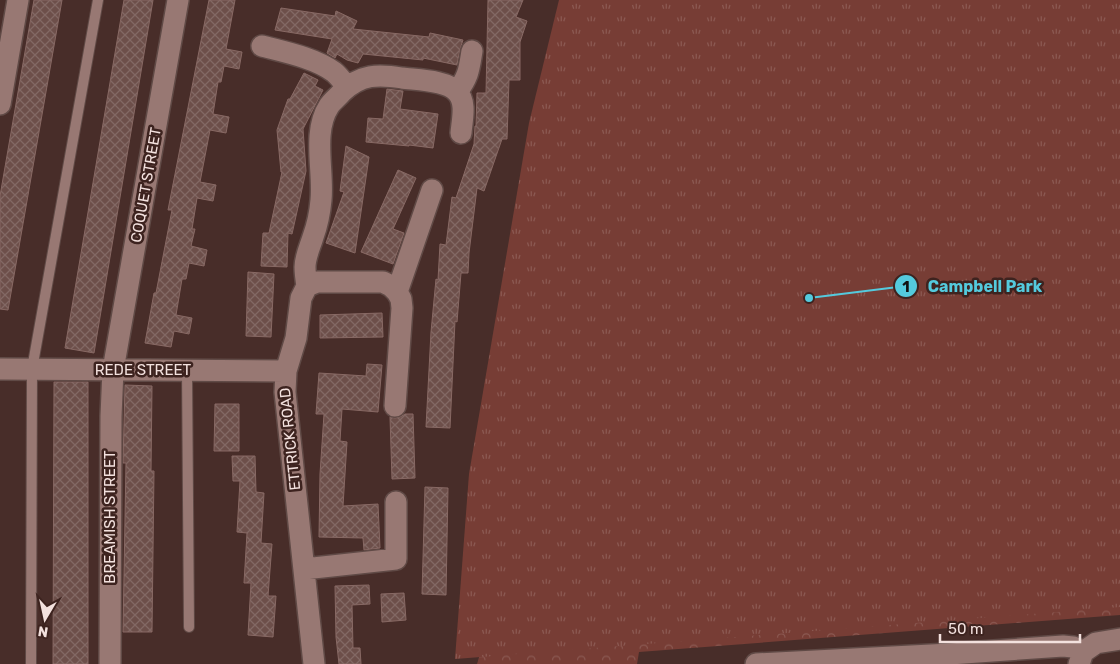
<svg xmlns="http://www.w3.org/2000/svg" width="1120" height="664" viewBox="0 0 1120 664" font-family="Rubik,sans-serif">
<defs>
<pattern id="forest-crowns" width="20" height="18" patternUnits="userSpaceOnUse" patternTransform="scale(1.25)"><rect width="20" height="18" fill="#773d35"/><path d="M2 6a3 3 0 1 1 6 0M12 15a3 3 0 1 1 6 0" fill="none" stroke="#8b5952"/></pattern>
<pattern id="park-tufts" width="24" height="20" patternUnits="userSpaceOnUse" patternTransform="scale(1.25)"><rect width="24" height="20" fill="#773d35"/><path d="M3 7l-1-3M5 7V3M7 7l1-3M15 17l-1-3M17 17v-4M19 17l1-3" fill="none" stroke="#8b5952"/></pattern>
<pattern id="building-cross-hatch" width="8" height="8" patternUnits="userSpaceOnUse" patternTransform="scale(1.25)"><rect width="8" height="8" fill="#6d4f4a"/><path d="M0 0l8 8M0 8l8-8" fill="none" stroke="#826864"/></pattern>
</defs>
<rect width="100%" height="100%" fill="#482d29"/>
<path fill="url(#forest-crowns)" d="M1120,566V615L639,652L637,664H477L489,626Z"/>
<path fill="url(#park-tufts)" d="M559,0H1120V607L455,659L469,474L529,123Z"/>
<path fill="url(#building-cross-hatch)" stroke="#886964" d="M34,0H62L8,310L0,309V196Z
M124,0H153L94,353L65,348Z
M209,0H235L226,49L242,52L239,69L224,66L221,82H218L213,114L229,117L226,133L210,130L200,182L216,185L213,201L197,198L192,229H195L191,246L207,250L204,266L189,263L186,279H182L176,315L192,318L189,334L174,331L171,347L145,343L154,293H156L172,210H168Z
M488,0H523L516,17L527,21L520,42V80H509L507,139H502L484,191L477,188L469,253L468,273H461L457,322L455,321L450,428L426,427L431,332L436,279L438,280L440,244L446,245L452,197L456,198L474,144L475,126H476L477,93H486Z
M281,8L335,16L336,11L357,21L353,29L429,37L430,33L463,40L460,49L457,65L423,58V60L363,54L358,63L347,60L337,54L335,58L327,53L332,39L275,30Z
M304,73L318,80L315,86L323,90L303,129L306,171L292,234L288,233L287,267L261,266L263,233H269L282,172H281L277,130L288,99H290Z
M387,89L403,91L400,109L438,114L433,148L409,145V146L366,142L368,118L383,119Z
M346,146L369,157L355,253L326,243L344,192L340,191Z
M398,170L416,178L393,229L404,233L393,264L361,252Z
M248,272L274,274L271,337L246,336Z
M382,313L383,337L320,338V315Z
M367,364L382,365L378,412L342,409L340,441L347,442L343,506L378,504L380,548L364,550L363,538L319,537L320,474L324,414H316L319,373L366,376Z
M54,382H88V664H53Z
M125,385L152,386L151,471H154L152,632H123L126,463H123Z
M215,404H239V451H214Z
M405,414H413L415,478L392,479L390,417L395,418L400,417Z
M232,456H255L256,492L264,493L261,543L272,544L268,596H276L273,637L248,635L251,583H244L247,533L237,532L240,481H233Z
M425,487L448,488L446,595L422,594Z
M369,585L370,604L352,605L353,648H360L361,664H339L336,637L335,586Z
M404,593L406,620L382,622L381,594Z"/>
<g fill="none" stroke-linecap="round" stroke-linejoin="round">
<g stroke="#604a46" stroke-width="12">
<path id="lane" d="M187,370L189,627
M31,664L32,369L98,0"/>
</g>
<g stroke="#604a46" stroke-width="24">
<path id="street" d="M262,46C285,52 315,58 334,72C339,76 343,82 347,87
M0,104L18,0
M461,133C462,120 467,102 457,92C469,76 469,69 472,51
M307,286C306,280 305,273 305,267C305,257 310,247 313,237C317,226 320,212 321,200C324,171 312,132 329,106C332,101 338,97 342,92C361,74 378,74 402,78C417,80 447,80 457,92
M0,369L286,371
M395,406L402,308L401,299L397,292L432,190
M304,569L396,559V502
M110,664L111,416L113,370L178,0
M314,664L285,392L286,371L296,338L301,298L307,286L317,282H383L391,286L397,292
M756,664L950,654L1063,646L1073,647L1083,652
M1079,664L1083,652L1096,643L1120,639"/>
</g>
<use href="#lane" stroke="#987873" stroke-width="10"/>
<use href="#street" stroke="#987873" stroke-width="21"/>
</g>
<g text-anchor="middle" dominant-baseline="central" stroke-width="5" stroke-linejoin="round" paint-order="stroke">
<g font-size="15" fill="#f3e1de" stroke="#3d231f">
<text transform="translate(146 185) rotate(-80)">COQUET STREET</text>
<text x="143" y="370">REDE STREET</text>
<text transform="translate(290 439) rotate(-96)">ETTRICK ROAD</text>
<text transform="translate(110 517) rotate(-90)">BREAMISH STREET</text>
</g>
</g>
<path fill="none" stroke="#54cadd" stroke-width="2" d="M809 298L906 286"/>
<g fill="#54cadd" stroke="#3d231f" stroke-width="2">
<circle cx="809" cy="298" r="5"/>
<circle cx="906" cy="286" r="12"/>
</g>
<g font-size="15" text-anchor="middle" font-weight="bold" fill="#111">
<text x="906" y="292">1</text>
</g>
<g font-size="16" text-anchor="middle" font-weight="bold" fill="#54cadd" stroke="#3d231f" stroke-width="5" stroke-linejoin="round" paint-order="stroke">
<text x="985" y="292">Campbell Park</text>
</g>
<g transform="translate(45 619) rotate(189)" stroke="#3d231f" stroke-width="4" paint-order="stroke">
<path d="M0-4L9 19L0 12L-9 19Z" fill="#f3e1de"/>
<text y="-8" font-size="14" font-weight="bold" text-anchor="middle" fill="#f3e1de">N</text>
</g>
<path d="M940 634v8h140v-8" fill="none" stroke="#f3e1de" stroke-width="2.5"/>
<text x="948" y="634" font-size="15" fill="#f3e1de" stroke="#3d231f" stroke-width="4" paint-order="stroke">50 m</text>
</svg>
